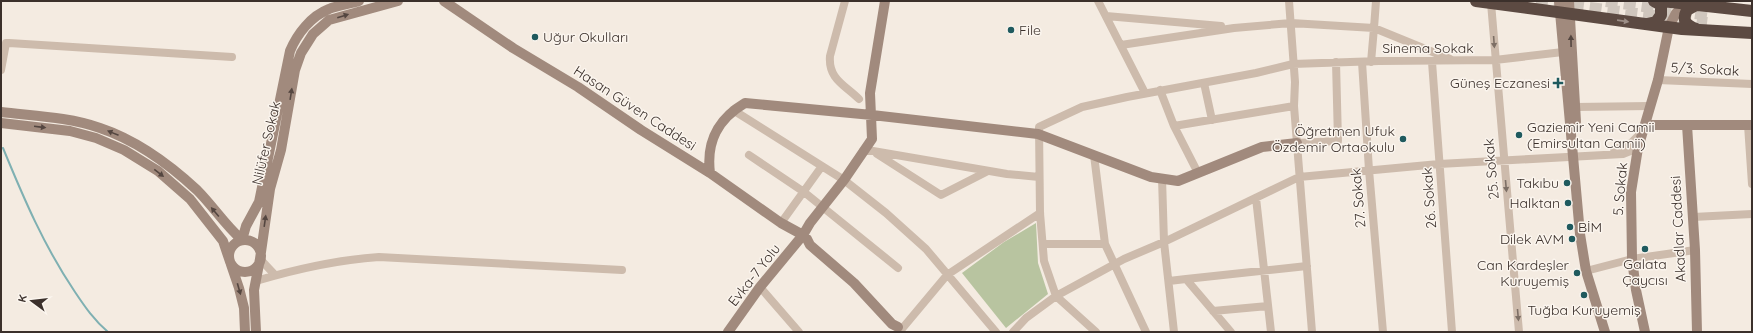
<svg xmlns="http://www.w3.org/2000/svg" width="1753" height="333" viewBox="0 0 1753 333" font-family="Quicksand,sans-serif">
<rect width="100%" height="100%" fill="#f4ebe1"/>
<path fill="#b8c4a0" d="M1036,223L1038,263L1048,294L1006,328L962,273L1004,242Z"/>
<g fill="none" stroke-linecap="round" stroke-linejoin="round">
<path stroke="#7fb0b2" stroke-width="2" d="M3,148C24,199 44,246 75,292C85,307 94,320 108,332"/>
<path stroke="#cfc6bd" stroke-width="12" stroke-dasharray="12 6" stroke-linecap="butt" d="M1536,1L1707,23
M1606,1L1709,15"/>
<path stroke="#cdbbac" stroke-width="8" d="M845,1L830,56C828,79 845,85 859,99
M1098,1L1145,93
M1289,1L1295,82L1294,106L1312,332
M1491,3L1519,332
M1106,16L1221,26
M1121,45L1234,28L1291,23L1374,28L1376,1
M1362,62L1369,170L1383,332
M1371,62L1374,28L1450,59
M1432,62L1452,332
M1,70L6,43H9L232,57
M1658,80L1752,84
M1204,83L1212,120
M1160,90L1174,126
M1575,107L1650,106
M733,110L844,180L886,213L926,249L996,332
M1748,125L1752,184
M1297,143L1338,141L1336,62
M1614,149L1628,146L1642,132
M863,151H873L1007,174L1039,177
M877,154L941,195L988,171
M749,155L804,192L898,268
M1094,155L1105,244L1146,332
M1198,173L1174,126L1294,106
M1162,178L1164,242L1299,177L1439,164L1623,154L1638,148
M1256,198L1271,332
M1693,217L1752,214
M781,223L822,166
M1043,244H1105
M260,259L275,275
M1586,271L1632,259L1695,250
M1186,279L1307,266
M256,281C296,269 337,260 379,257L622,270
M1169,281L1186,279L1231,332
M760,287L799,332
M1213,311L1268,306
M901,330L947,275L1040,213
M1013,332L1026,318L1056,296L1044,261L1040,213L1039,127L1082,107L1127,97L1256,73L1293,64L1379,61L1495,60L1563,52
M1096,332L1056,296L1124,259L1164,242L1174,332"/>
<path stroke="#a18a7d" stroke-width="10" d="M444,1L513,48L578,87L641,130L710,173L781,223L803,235L807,239L810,245L854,283L892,324L898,327
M1559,1L1580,234L1586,271L1605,332
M1569,1L1576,122
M1,112C34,116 69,117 100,128C136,140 169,164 197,190C213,206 225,225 242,240
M1,123L70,131L96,138L124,150L158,171L190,199L223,241L239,288L244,308L245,332
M1645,125H1752
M1687,125L1695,250L1697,332
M710,173C706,141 718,119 745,103L872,115L1038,134L1151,177L1178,181L1262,147L1297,143
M242,240L246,226L259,202L290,51C297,34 311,16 329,9C338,5 350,4 359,1
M229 256a16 16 0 1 1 32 0a16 16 0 1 1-32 0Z
M256,332L254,290L260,259L270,189L281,150L295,70L301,53L313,34L329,20L398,1
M728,332L760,287L803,235L810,223L844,180L872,139L870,93L885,1
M1645,332L1636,290L1632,259L1631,192L1638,148L1658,80L1669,27L1676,13L1687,4"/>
<path stroke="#5c4a42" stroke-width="12" d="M1476,1L1682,29L1752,33
M1662,1L1752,11
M1647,24L1656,22L1661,15V5L1654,1
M1696,29C1685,25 1682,20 1687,10L1696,5"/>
</g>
<defs><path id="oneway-solid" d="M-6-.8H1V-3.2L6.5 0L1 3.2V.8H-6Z"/></defs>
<g fill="#544640">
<use href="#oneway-solid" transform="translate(343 16) rotate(-17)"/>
<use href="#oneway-solid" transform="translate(1571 41) rotate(-91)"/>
<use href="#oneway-solid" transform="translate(291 94) rotate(-81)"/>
<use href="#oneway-solid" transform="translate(40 127) rotate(7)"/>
<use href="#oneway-solid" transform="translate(113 133) rotate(-158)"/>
<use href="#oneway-solid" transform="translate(159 173) rotate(38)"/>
<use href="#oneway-solid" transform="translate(215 212) rotate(-130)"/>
<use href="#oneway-solid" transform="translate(265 221) rotate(-82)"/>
<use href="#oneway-solid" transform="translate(239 289) rotate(74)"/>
</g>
<use fill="#9c8e87" href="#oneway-solid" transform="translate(1623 21) rotate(8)"/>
<g fill="#7d6f65">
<use href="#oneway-solid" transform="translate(1494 42) rotate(86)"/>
<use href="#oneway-solid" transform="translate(1506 186) rotate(85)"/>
<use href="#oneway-solid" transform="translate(1518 315) rotate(85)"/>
</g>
<g fill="#1f5a5e" stroke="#fbf5ee" stroke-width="1.5">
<circle cx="1011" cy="30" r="4"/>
<circle cx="535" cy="37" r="4"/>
<path d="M1556 77h4v4h4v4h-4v4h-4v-4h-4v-4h4z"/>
<circle cx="1519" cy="135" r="4"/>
<circle cx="1403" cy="139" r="4"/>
<circle cx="1567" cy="183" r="4"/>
<circle cx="1568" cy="203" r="4"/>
<circle cx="1570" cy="227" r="4"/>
<circle cx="1572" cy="239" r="4"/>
<circle cx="1645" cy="249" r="4"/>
<circle cx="1577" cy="273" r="4"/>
<circle cx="1584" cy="295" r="4"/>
</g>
<g text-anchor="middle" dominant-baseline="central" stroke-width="3" stroke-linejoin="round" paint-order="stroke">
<g font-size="14" fill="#3b302b" stroke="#fbf5ee" text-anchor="end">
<text x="1019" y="30" text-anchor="start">File</text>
<text x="543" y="37" text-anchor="start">Uğur Okulları</text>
<text x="1550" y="83">Güneş Eczanesi</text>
<text x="1527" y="127" text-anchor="start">Gaziemir Yeni Camii<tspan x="1527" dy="16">(Emirsultan Camii)</tspan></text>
<text x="1395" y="131">Öğretmen Ufuk<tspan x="1395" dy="16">Özdemir Ortaokulu</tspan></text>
<text x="1559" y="183">Takıbu</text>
<text x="1560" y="203">Halktan</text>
<text x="1578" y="227" text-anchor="start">BİM</text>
<text x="1564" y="239">Dilek AVM</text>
<text x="1645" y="264" text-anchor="middle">Galata<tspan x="1645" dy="16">Çaycısı</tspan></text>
<text x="1569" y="265">Can Kardeşler<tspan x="1569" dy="16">Kuruyemiş</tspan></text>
<text x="1584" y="310" text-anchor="middle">Tuğba Kuruyemiş</text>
</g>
<g font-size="14" fill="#3b302b" stroke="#fbf5ee">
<text x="1428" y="48">Sinema Sokak</text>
<text transform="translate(1705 69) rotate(3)">5/3. Sokak</text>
<text transform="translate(635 108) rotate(33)">Hasan Güven Caddesi</text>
<text transform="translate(266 143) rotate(-77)">Nilüfer Sokak</text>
<text transform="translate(1491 169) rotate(-95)">25. Sokak</text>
<text transform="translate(1620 189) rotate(-85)">5. Sokak</text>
<text transform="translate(1358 198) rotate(-95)">27. Sokak</text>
<text transform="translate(1429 198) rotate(-94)">26. Sokak</text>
<text transform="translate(1678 229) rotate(-93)">Akadlar Caddesi</text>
<text transform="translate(754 275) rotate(-52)">Evka-7 Yolu</text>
</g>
</g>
<rect width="1753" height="333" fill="none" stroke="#3b302b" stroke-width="4"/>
<g transform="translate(32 301) rotate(285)" stroke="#fbf5ee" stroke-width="3" paint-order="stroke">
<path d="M0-3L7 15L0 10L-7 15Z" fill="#3b302b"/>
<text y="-6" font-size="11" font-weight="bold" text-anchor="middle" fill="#3b302b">K</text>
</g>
</svg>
